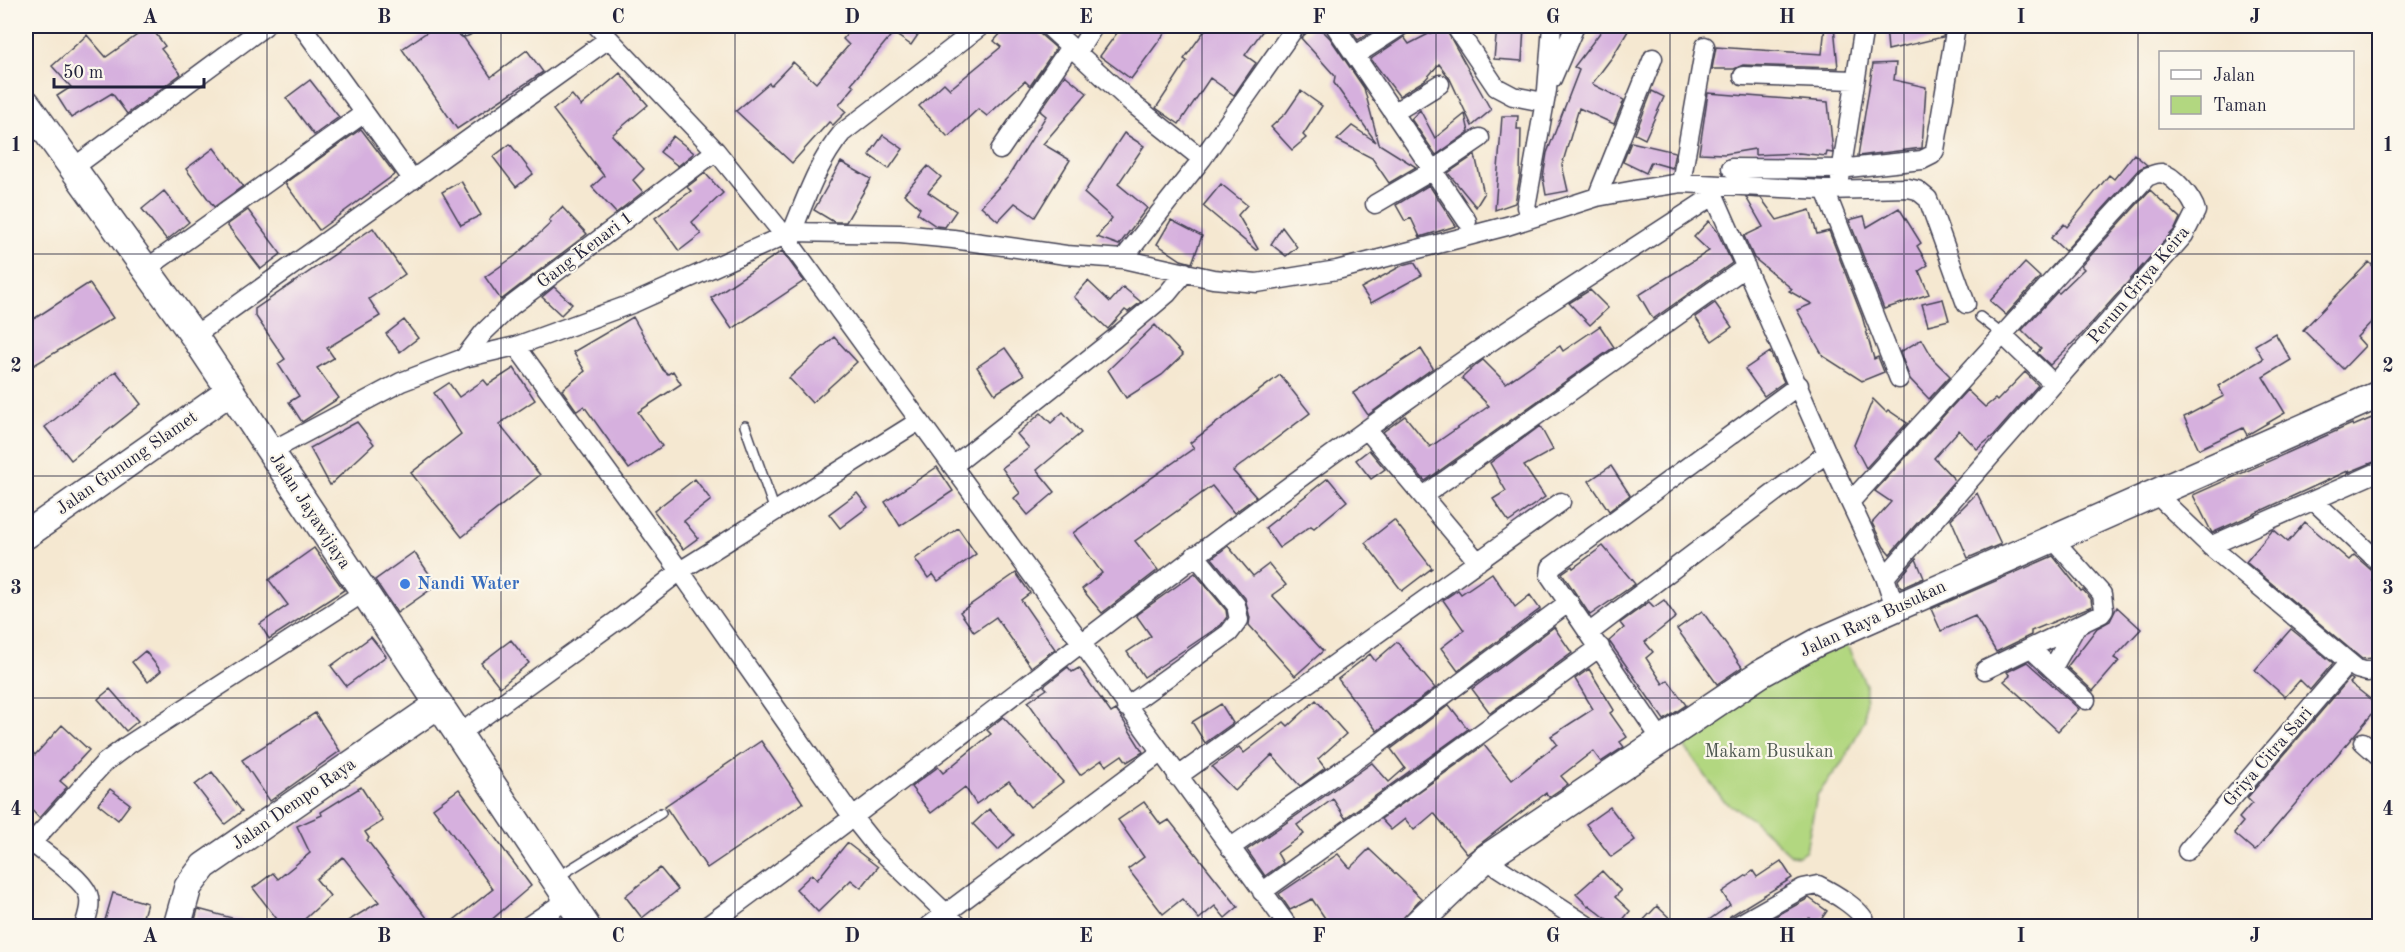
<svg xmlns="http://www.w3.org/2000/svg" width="2405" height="952" viewBox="0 0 2405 952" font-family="'Old Standard TT',serif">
<rect width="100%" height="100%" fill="#fbf7ec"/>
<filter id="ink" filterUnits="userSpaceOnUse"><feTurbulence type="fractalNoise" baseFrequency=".0167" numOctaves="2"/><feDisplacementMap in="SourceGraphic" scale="12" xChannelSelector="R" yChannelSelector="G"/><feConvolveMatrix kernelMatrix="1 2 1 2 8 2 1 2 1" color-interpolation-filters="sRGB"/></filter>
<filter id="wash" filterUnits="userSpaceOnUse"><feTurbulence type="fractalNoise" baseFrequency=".008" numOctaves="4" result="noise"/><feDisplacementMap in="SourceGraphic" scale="24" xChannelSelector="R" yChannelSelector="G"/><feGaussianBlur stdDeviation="1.35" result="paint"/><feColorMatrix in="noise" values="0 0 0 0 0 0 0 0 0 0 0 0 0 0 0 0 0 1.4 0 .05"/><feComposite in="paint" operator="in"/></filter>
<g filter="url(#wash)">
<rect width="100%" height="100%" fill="#f5e8d1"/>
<path fill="#b2d780" stroke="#6a7c5e" stroke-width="1.5" d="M1845,641L1866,685L1865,719L1844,760L1817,795L1806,850L1799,855L1790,854L1753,820L1723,800L1682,743L1681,737L1736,696Z"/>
<g id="blocks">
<path fill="#d6b0de" d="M150,26L165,46L161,49L181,74L127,114L112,93L71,118L57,96L71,87L52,66L87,35L106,57Z
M436,26H453L454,33L464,38L491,77L527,50L543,72L457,129L402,49Z
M854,26H924L911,45L893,33L851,84L854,87L839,105L846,112L833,125L829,122L792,163L736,111L769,83L771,85L793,62L816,83L849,45L843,39Z
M1007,26H1037L1040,34L1056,48L1030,86L1025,81L987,116L978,109L948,137L919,106L944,83L950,89L1001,47L994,41Z
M1122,26H1170L1131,79L1100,56Z
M1208,26H1266L1245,55L1256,63L1234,95L1210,78L1179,124L1156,108L1187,61L1184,59Z
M1314,26H1318L1330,38L1364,88L1379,144L1416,167L1389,183L1372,158L1337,140L1352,126L1376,142L1334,83L1335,76L1301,38Z
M1349,26H1381L1358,40Z
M1444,26L1491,110L1472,126L1450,79L1439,64L1425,80L1399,96L1371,59L1404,37L1409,44Z
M1497,26H1524L1522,61L1494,59Z
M1605,26H1631L1613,56L1592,84L1624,100L1614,124L1579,108L1562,165L1568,191L1546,195L1543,178L1547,153L1579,70L1574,67Z
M1825,26H1834L1838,68L1743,65L1734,69H1712L1716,47L1822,54Z
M1886,26H1945L1943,37L1888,50Z
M1896,63L1894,80L1926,87L1922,148L1858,156L1873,64Z
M620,73L648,105L612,135L644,169L633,180L643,192L616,213L592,187L604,176L553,110L572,95L581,106Z
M1065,75L1087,93L1043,144L1070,160L1035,217L1015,203L998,221L981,206L1008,177L1046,116L1040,111Z
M310,80L339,117L314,135L286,98Z
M1301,91L1322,106L1303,135L1306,138L1292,150L1271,127L1286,113Z
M1652,91L1664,97L1645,139L1635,134Z
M1708,93L1828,102L1833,153L1827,152L1826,156L1799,153L1755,155V149L1725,154L1699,153Z
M1420,110L1435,138L1465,114L1469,132L1436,155L1411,119Z
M1502,116H1518L1517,129H1521L1520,176L1515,203L1495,210Z
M361,129L395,174L319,230L285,183Z
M1124,133L1144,146L1118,184L1147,208L1119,245L1097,237L1112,218L1084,193Z
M883,135L903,149L889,169L869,155Z
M673,136L694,153L678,166L660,152Z
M1631,142L1675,152L1672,168L1651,162L1646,173L1623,162Z
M510,144L533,174L516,187L493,157Z
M214,148L243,186L214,207L186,169Z
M2134,154L2147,165L2139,169L2065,251L2051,238L2064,224L2067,227L2109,175L2114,179Z
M1475,155L1484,194L1476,207L1448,173Z
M841,162L871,179L846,222H834L814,210Z
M928,166L941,177L928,192L956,211L945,227L936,226L917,213L920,208L904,194Z
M705,173L723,193L692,222L701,234L679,251L655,218L691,191L687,187Z
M461,181L481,215L461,225L442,192Z
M1221,184L1247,205L1238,215L1258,249L1256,250L1203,206Z
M1429,185L1456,226L1420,237L1411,218L1405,221L1396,205Z
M2150,190L2180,218L2175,229L2082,334L2050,365L2037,353L2041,349L2022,330L2057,292L2059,293L2084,269L2081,266Z
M164,191L189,222L167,240L142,209Z
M1746,197L1761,198L1777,220L1810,210L1817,234L1829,231L1862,316L1874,359L1878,357L1884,372L1862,381L1823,356L1797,310L1812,304L1789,291L1792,289L1754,258L1744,236L1763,227Z
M562,207L587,234L501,300L485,277L515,256L551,223L549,220Z
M1899,208L1921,243L1917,246L1928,265L1919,271L1929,294L1884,309L1849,220L1864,216L1867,227Z
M248,210L281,254L261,269L227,225Z
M1171,220L1202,236L1192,263L1181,260L1157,244Z
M1709,221L1717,231L1732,263L1653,319L1639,295L1709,251L1694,237Z
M1282,227L1297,247L1286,256L1271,244Z
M373,228L405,274L369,299L380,316L327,348L334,358L317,368L339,398L302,422L289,402L299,396L278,364L285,359L255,315V309Z
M782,251L804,281L732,329L711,298Z
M1414,262L1422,275L1371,303L1361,288L1403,265Z
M2369,262L2379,272V314L2357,337L2365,346L2343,369L2303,330Z
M2025,263L2040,277L2006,315L1990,301Z
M1088,281L1110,302L1123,287L1141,302L1128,312L1125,310L1108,329L1074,297Z
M89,283L113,318L26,370V324Z
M554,287L572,304L561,315L542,297Z
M1590,290L1608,308L1590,325L1569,303Z
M1943,299L1949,320L1928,325L1922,304Z
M1715,303L1732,327L1712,341L1695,317Z
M633,317L663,370L668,374L673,371L681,384L638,412L662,446L629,469L584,406L577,411L562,390L585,371L573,352Z
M404,320L418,338L400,352L386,334Z
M1155,325L1183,355L1162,375L1126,398L1108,370Z
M1600,326L1614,347L1425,481L1383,432L1405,416L1430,447L1489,406L1462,378L1475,366L1483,360L1506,383L1560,346L1563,351Z
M2275,333L2291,360L2263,377L2285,413L2247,435L2243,428L2199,449L2184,417L2224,396L2218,386L2263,359L2255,345Z
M834,337L857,362L812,403L789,378Z
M1922,339L1934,360L1950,376L1929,399L1910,379L1900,352Z
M1005,348L1024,375L995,394L977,367Z
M1421,349L1433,368L1368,415L1353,393Z
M1770,352L1784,382L1764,396L1745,369Z
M514,368L535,400L499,424L540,475L462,537L411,473L461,434L434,393L449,383L459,397L484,380L488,385Z
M116,371L141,404L71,460L45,427Z
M2025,372L2038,385L1994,435L1977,449L1959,430L1934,458L1955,480L1890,554L1884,547L1872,523L1891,502L1875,491L1967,390L1985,407L1995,399L1997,401Z
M1280,375L1310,413L1233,471L1256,497L1234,513L1212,486L1135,541L1158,570L1102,613L1082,589L1102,573L1073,533L1194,448L1190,443Z
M1873,399L1886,412L1888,410L1907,423L1866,468L1854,445Z
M1063,412L1081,433L1037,470L1055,492L1028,515L1014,498L1020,493L1002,468L1029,448L1017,434L1041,413L1051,423Z
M2379,415V460L2347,473L2350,470L2212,533L2193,495L2352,424L2353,426Z
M357,422L374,444L330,485L310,448Z
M1540,426L1553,450L1524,466L1545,497L1509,522L1493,499L1506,491L1490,463Z
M1369,450L1385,469L1371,479L1356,460Z
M1611,466L1630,495L1609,511L1589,481Z
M937,467L953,491L900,526L885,502Z
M1328,478L1347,501L1314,528L1311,526L1279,548L1265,528Z
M695,479L711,500L684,521L698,538L683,549L654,511Z
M857,493L868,507L840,528L829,514Z
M1977,493L2001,544L1968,558L1951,519Z
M1394,520L1432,568L1402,591L1365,543Z
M2305,522L2349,560L2354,555L2378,576L2373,581L2379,587V650L2373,658L2362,659L2246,562L2271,532L2274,530L2288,542Z
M958,528L976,554L938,581L933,574L928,578L915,559Z
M1228,546L1253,576L1269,564L1286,585L1272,595L1323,651L1295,676L1249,625L1250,618L1245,598L1212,558Z
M1603,546L1635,584L1590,615L1562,573L1572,566L1573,568Z
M314,548L344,590L269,639L260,624L288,605L269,580Z
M414,552L437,585L397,613L375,580Z
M2053,556L2081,591L2083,590L2091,599L2092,606L2031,631V635L1996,652L1975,616L1941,631L1931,609Z
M1916,559L1924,578L1901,588L1898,580Z
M1016,573L1030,593L1021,600L1055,649L1031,667L996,617L974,632L960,612Z
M1195,573L1226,610L1227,617L1221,625L1144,677L1127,652L1151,636L1136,615Z
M1492,573L1515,607L1530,595L1540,609L1458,671L1441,648L1464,630L1443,600L1458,590L1461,594Z
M1664,600L1676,617L1645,642L1653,652L1646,658L1663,684L1668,680L1686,705L1664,720L1609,641L1624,628L1620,623L1649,602L1654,607Z
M2117,607L2141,629L2114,658L2119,661L2093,691L2067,667L2097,628L2110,621Z
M1702,611L1742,667L1717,684L1677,629Z
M1554,627L1572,653L1490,713L1472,689Z
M2291,629L2333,663L2310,690L2300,680L2285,697L2255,670Z
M371,637L386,656L346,686L331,666Z
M511,640L529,663L500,687L481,663Z
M1397,642L1435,688L1377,731L1338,679L1370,654L1375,661Z
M145,651L161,671L148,682L132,662Z
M2027,662L2079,709L2058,731L2004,681L2010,676L2007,672Z
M1068,667L1072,672L1079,668L1111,713L1116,710L1121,717L1143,752L1127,762L1122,755L1106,766L1102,760L1080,775L1028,702L1047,689L1044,686Z
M1589,669L1614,710L1610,713L1627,737L1620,742L1624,747L1601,762L1593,751L1561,776L1568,784L1549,797L1546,793L1467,854L1434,813L1414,830L1405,819L1391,830L1381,819L1484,745L1512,780L1557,744L1551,736L1593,709L1575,679Z
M2350,678L2353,680L2350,683L2379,706L2255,851L2234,833L2243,822L2239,818L2252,803L2247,798Z
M110,689L138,721L126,731L98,699Z
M1316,700L1346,734L1318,759L1325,768L1300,786L1272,755L1235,791L1212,767L1239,747L1244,753L1284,722L1288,726Z
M1221,704L1233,723L1205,743L1192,722Z
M1449,705L1468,729L1345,818L1333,799L1297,825L1304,834L1277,853L1283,863L1265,876L1247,850L1372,763L1389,782L1405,768L1391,749Z
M315,713L340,751L270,801L242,760Z
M1003,717L1063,782L1030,807L1009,781L976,804L965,787L931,813L911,787L938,767L943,773L991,734L987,730Z
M62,725L89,750L60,781L67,787L39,818L26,804V745L35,755Z
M761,741L803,803L707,868L665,806Z
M212,772L242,811L225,824L195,785Z
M361,787L383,821L365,832L369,838L367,840L434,927H338L379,902L343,857L316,879L330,896L296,927H283L253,888L273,873L278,879L310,853L297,826L322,815L321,812Z
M110,789L130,804L118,820L98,804Z
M459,789L531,886L483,927H445L493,889L433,808Z
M1144,802L1161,825L1169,820L1238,907L1225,918L1215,906L1199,919L1182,899L1163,914L1128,869L1144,857L1118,820Z
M1610,807L1635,840L1611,857L1586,824Z
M989,809L1014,835L998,850L973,824Z
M847,843L878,867L861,888L851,880L818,912L796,889L812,874L817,880Z
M1369,849L1421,898L1400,922L1398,920L1391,927H1331L1312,899L1290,910L1279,894L1338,854L1350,868Z
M1781,861L1792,878L1730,916L1725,927H1699L1730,905L1722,892L1753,871L1757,877Z
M660,868L678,890L642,918L625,896Z
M1602,871L1621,891L1615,897L1630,911L1617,927L1589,905L1588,906L1576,894Z
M113,893L147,903L140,927H103Z
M1809,898L1827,911L1818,924L1809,918L1804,927H1768L1774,917Z
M1657,906L1679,927H1637Z
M198,909L243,921V927H193Z"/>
</g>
</g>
<g filter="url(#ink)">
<use href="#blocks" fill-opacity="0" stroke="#424052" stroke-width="1.5"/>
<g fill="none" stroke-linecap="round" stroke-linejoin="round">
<g stroke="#424052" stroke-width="12">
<path id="lane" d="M1980,317L2004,336
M745,426L775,511
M556,878L661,813"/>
</g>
<g stroke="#424052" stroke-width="21">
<path id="street" d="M302,26L413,180
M597,26L716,151L784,235L1288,926
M1048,26L1133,104L1202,159
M1335,26L1467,221
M1455,26L1496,87L1513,96L1543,102
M464,27L466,26
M1077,53L1094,26
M1356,55L1401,26
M1743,76L1854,80
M1552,79L1575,26
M1395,112L1440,84
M1000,150L1070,47
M73,168L265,26
M1731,168L1839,169L1922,160L1932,155L1935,150L1956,26
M1840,179L1864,26
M1681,183L1705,46
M1710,186L1827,453L1885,577L1895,607
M1825,190L1899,379
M1597,197L1653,58
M1375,204L1433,170L1480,138
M1526,207L1547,90L1552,26
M792,232C806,198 818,162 842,133L981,26
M1123,259L1202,159L1296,26
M146,269L363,114
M194,336L607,40
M2004,336L2054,384
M464,358L484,332L511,306L716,151
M919,421L680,571L854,819L874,844L959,926
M1368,431L1478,562
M271,451L401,382L464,358L516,346L634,303L792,232L900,234L953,239L1066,255L1123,259L1213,279L1257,283L1337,270L1507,226L1597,197L1635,190L1681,183L1825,190L1908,188L1917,190L1928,199L1966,304
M953,466L1115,338L1167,294L1185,272
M2156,494L2210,546L2357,669L2368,672L2380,667
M1423,496L1746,267
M1851,501L2147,177C2152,175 2156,173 2161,173C2174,175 2193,199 2196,211L2184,235L1885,577
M2314,501L2380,563
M2210,546L2380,471
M1590,632L1827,453
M2031,649L2086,700
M2052,669L2076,627
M1985,670L2101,614L2104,610L2102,594L2051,537
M1126,707L1229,633L1239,620L1236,605L1195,555
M459,734L619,619L680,571L516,346
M1663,742L1550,576L1551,567L1799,385
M2363,742L2380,757
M1177,777L1561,502
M32,843C46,854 82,878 88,894C92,904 87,917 84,926
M1230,848L1373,748L1569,602
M26,849L104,763L128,745L363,593
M2187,851L2349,662
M1485,859L1588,926
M1262,892L1600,647
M528,926L567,900
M707,926C949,749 1182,560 1427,386C1520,319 1618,259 1713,196
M929,926L1160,753
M1736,926L1803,888L1818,885C1832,892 1864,910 1867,926"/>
</g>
<g stroke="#424052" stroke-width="30">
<path id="secondary" d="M26,103L194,336L586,926
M26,535L229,392
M177,926L188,887L204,866L439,704
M1415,926L1485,859L1760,674L1818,642L2380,394"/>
</g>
<use href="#lane" stroke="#fff" stroke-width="9"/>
<use href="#street" stroke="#fff" stroke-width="18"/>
<use href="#secondary" stroke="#fff" stroke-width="27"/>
</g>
</g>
<path fill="none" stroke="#22223b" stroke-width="1.5" stroke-opacity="0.55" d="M267,26V926M501,26V926M735,26V926M969,26V926M1202,26V926M1436,26V926M1670,26V926M1904,26V926M2138,26V926M26,254H2380M26,476H2380M26,698H2380"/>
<circle fill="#3f7fe0" stroke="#fbf7ec" stroke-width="2" cx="405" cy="584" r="6"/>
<g text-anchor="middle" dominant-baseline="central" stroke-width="4.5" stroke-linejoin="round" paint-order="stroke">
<g font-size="18" fill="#22223b" stroke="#fbf7ec">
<text transform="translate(585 250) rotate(-37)">Gang Kenari 1</text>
<text transform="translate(2139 285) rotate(-50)">Perum Griya Keira</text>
<text transform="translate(127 463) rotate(-35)">Jalan Gunung Slamet</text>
<text transform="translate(310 511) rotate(57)">Jalan Jayawijaya</text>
<text transform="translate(1873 619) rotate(-25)">Jalan Raya Busukan</text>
<text transform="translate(2268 757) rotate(-49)">Griya Citra Sari</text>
<text transform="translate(294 804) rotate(-35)">Jalan Dempo Raya</text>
</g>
<g font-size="18" font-weight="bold" fill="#366cbe" stroke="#fbf7ec" text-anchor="start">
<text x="417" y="584">Nandi Water</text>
</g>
<g font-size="18" fill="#4d5850" stroke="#fbf7ec">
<text x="1769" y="752">Makam Busukan</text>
</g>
</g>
<rect width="2405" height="952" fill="none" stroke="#fbf7ec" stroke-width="66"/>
<rect x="2159" y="51" width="195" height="78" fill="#fbf7ec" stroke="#a4a2a5" stroke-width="1.5"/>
<rect x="2171" y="70" width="30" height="9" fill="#ffffff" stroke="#a4a2a5" stroke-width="1.5"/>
<text x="2213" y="81" font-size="18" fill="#22223b">Jalan</text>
<rect x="2171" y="96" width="30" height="18" fill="#b2d780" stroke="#a4a2a5" stroke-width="1.5"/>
<text x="2213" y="111" font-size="18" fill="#22223b">Taman</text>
<path d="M54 78v9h150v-9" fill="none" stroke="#22223b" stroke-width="3"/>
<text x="63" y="78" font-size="18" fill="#22223b" stroke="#fbf7ec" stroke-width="4.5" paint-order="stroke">50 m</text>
<rect x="33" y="33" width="2339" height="886" fill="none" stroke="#22223b" stroke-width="2"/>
<g font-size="20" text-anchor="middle" font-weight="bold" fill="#22223b">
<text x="150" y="23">A</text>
<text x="384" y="23">B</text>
<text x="618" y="23">C</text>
<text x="852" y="23">D</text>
<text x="1086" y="23">E</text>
<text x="1319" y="23">F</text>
<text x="1553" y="23">G</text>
<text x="1787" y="23">H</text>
<text x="2021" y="23">I</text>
<text x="2255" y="23">J</text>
<text x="16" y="151">1</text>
<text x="2388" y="151">1</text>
<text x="16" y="372">2</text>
<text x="2388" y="372">2</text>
<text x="16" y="594">3</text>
<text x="2388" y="594">3</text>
<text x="16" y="815">4</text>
<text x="2388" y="815">4</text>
<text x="150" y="942">A</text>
<text x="384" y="942">B</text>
<text x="618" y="942">C</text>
<text x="852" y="942">D</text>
<text x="1086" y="942">E</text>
<text x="1319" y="942">F</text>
<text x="1553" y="942">G</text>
<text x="1787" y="942">H</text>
<text x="2021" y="942">I</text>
<text x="2255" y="942">J</text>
</g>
</svg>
